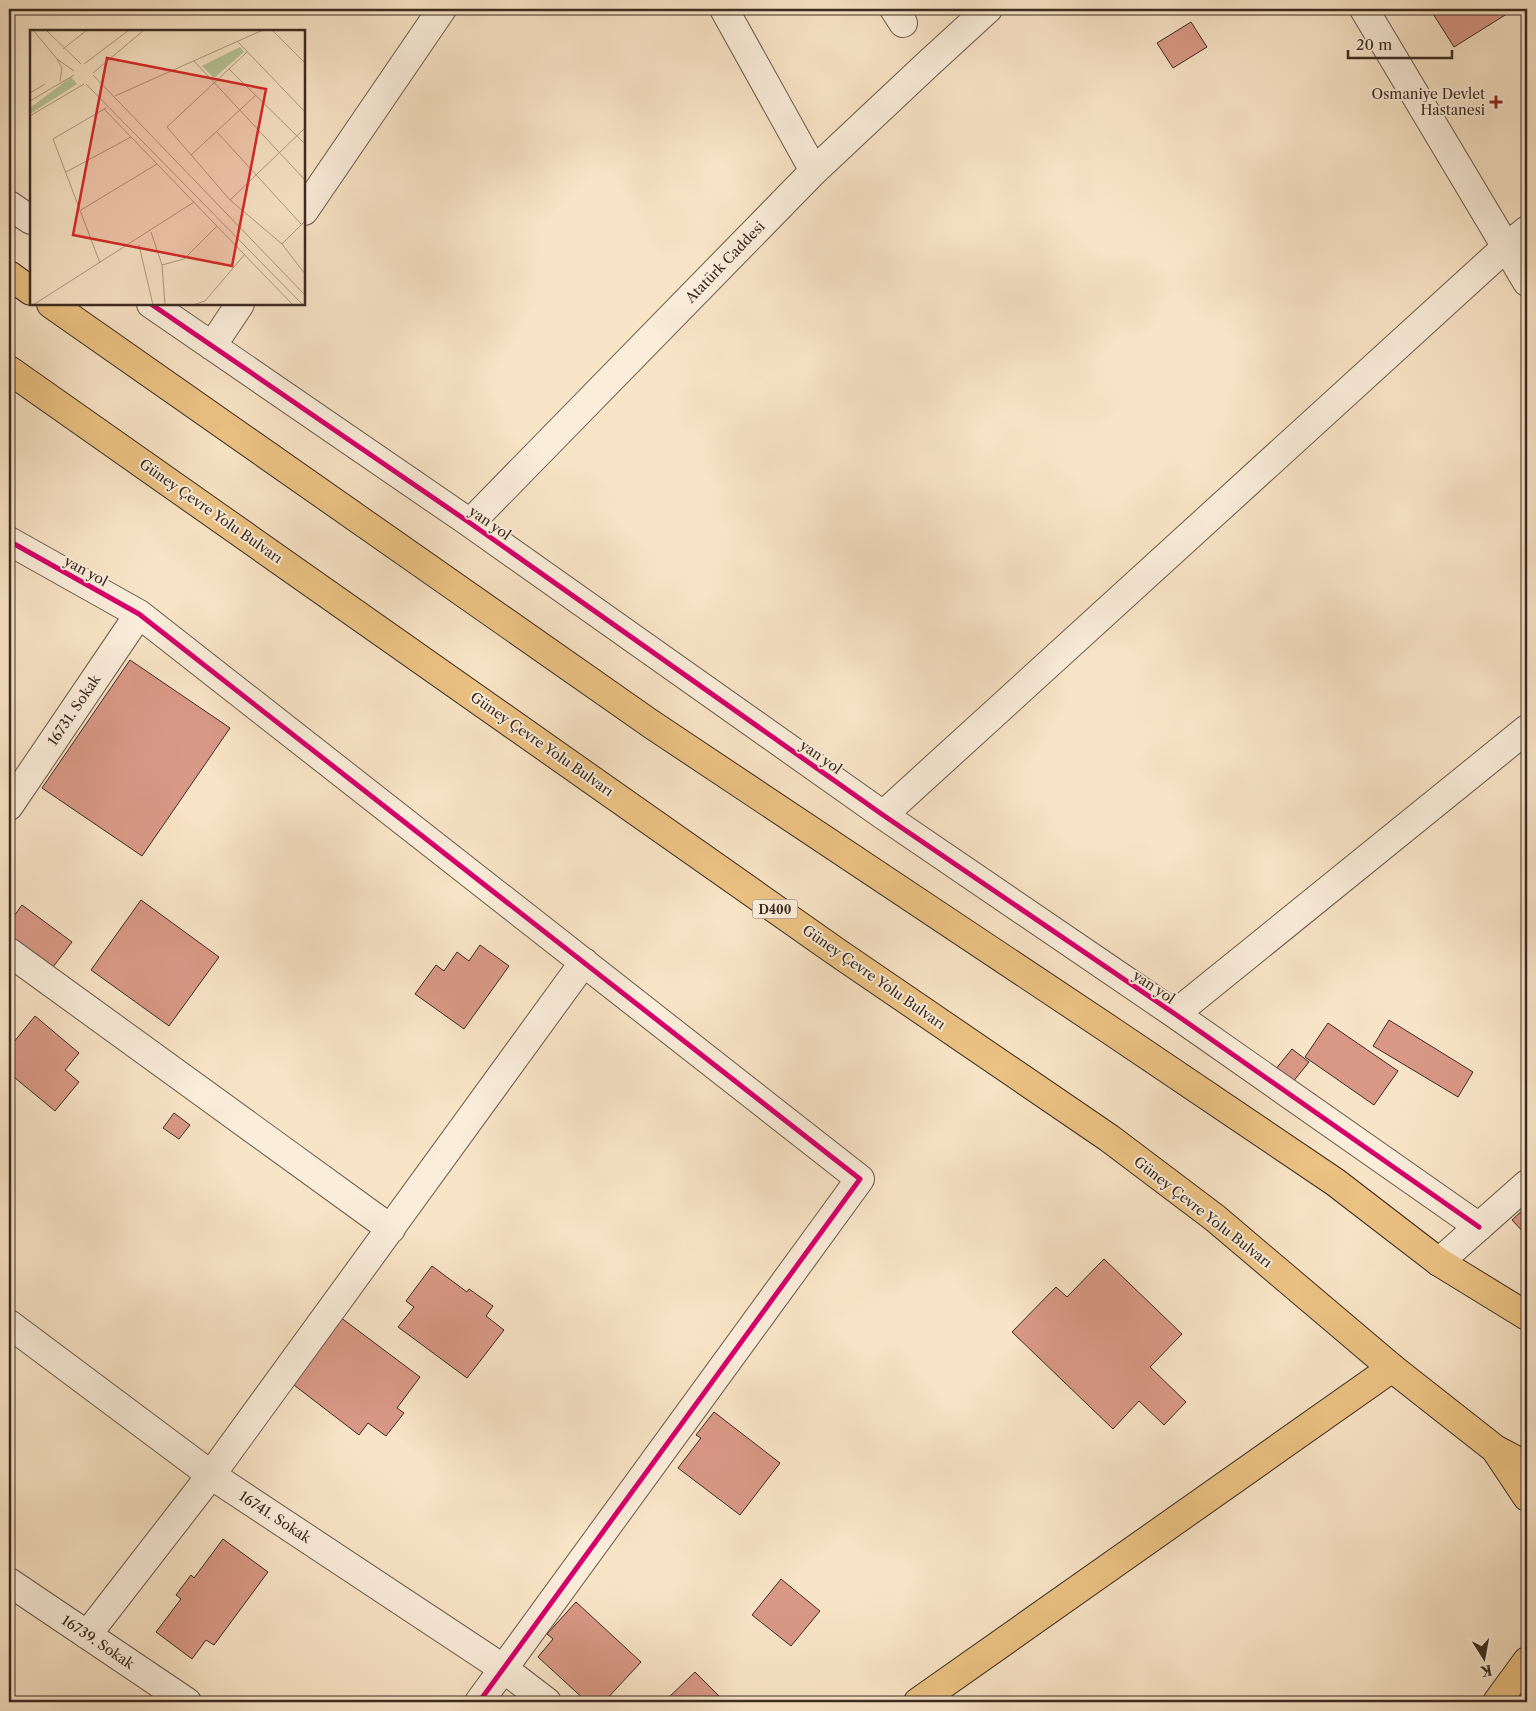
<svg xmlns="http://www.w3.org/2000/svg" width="1536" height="1711" viewBox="0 0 1536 1711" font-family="'Libre Caslon Text',serif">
<rect width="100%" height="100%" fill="#f8e4c6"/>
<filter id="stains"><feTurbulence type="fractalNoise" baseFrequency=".004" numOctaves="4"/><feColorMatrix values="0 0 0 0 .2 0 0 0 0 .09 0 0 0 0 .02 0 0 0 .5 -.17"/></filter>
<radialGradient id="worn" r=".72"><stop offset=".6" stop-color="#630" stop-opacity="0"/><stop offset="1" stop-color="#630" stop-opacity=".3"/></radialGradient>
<path fill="#d99886" stroke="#3c2b22" d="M1430,9H1508L1510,12L1454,47Z
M1191,22L1207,47L1173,68L1157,43Z
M130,660L230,728L142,856L42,788Z
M141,900L219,957L169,1026L91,970Z
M22,905L72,942L50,971L9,940V923Z
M480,945L509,966L464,1029L415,994L436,965L444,971L457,952L469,961Z
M35,1016L79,1053L65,1070L79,1082L55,1111L9,1073V1048Z
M1389,1020L1473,1072L1458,1097L1373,1046Z
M1328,1023L1398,1071L1374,1105L1305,1057Z
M1292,1049L1309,1062L1288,1088L1271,1075Z
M174,1113L190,1125L179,1139L163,1128Z
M1527,1206V1236L1512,1220Z
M1104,1259L1182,1334L1150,1367L1186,1402L1164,1425L1139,1401L1113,1429L1012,1332L1056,1287L1067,1297Z
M432,1266L467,1292L469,1289L493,1306L486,1316L504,1330L467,1378L398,1327L414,1307L406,1301Z
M340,1317L420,1377L397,1408L404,1413L386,1436L368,1423L359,1435L290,1382Z
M714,1412L780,1463L740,1515L678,1468L701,1438L696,1435Z
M223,1539L268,1572L214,1645L206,1640L192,1659L156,1632L181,1599L176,1595L191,1575L194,1578Z
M781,1579L820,1611L791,1646L752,1615Z
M576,1602L641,1662L604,1702H587L538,1657L553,1639L547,1634Z
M695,1672L725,1702H664Z"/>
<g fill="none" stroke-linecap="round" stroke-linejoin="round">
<g stroke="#6b594b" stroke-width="30">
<path id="minor" d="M724,9L814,171
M894,9L903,23
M1364,9L1527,282
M9,205L31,220
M304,211L442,9
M151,304L470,523L883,815L1175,1014L1479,1227
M212,346L240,304
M470,523L814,171L929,63L988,9
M9,541L139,614L860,1179L479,1702
M9,806L139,614
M883,815L1505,248L1527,230
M9,952L391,1229
M1175,1014L1527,729
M1439,1262L1527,1184
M9,1324L211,1475L504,1669L547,1702
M9,1582L187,1702
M87,1635L211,1475L584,962"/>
</g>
<g stroke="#3c2b22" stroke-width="30">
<path id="major" d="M918,1702L1392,1368"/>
</g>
<g stroke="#3c2b22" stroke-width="30">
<path id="highway" d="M9,275L31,291
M51,304L651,724L1107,1028L1335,1182L1439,1262L1527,1316
M9,370L838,953L1109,1138L1215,1218L1392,1368L1495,1449L1527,1466
M1497,1452L1527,1497
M1497,1702L1527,1661"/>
</g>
<use href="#minor" stroke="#faedda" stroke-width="28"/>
<use href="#major" stroke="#ecc283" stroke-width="28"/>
<use href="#highway" stroke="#ecc283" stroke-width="28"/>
<g stroke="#faedda" stroke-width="8">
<path id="cycleway" d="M151,304L470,523L883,815L1175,1014L1479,1227
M9,541L139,614L860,1179L479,1702"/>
</g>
<use href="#cycleway" stroke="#d6006c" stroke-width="5"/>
</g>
<path fill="#8f2418" stroke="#faedda" stroke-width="2" d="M1493.5 94.5h5v5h5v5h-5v5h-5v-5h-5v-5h5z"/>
<g text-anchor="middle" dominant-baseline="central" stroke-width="4" stroke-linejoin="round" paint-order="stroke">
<rect fill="#faedda" stroke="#756559" stroke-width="1" x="752.5" y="899.5" width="45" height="19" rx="4"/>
<g font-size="12" font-weight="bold" fill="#3c2b22">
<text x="775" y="909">D400</text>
</g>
<g font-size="14" fill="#3c2b22" stroke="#faedda" text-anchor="end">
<text x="1485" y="94">Osmaniye Devlet<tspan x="1485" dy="16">Hastanesi</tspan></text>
</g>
<g font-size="14" fill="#3c2b22" stroke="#faedda">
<text transform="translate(725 262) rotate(-46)">Atatürk Caddesi</text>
<text transform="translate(211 511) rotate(35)">Güney Çevre Yolu Bulvarı</text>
<text transform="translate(490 523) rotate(35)">yan yol</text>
<text transform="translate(86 571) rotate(29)">yan yol</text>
<text transform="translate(74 710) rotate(-56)">16731. Sokak</text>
<text transform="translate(542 744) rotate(35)">Güney Çevre Yolu Bulvarı</text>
<text transform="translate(821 757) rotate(35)">yan yol</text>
<text transform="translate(874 977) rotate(35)">Güney Çevre Yolu Bulvarı</text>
<text transform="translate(1154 987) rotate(34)">yan yol</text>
<text transform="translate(1203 1212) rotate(38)">Güney Çevre Yolu Bulvarı</text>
<text transform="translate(275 1517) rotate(33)">16741. Sokak</text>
<text transform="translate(98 1642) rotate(34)">16739. Sokak</text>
</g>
</g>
<g transform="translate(30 30)">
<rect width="275" height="275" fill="#f8e4c6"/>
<path d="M210,17L214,22L184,48L172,36ZM41,47L47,54L0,84V78Z" fill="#b7c59a"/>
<path fill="none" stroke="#ad9a84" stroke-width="1" d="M3,0L27,29L44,41M16,0L51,34M242,0L275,33M208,12L275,82M33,19L57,0M217,22L137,97L200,170L252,214L275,244M27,29L32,38L30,51M164,31L275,150M54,34L99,0M199,39L275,114M63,43L114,0M63,45L275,265M56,54L273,275M0,63L15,54M85,66L233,0M0,71L44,45M74,79L263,275M0,86L54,54M186,101L271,194M161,125L226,65M36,142L101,107M200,170L275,98M51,180L127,134M121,202L132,235L135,275M252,214L275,191M109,215L123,275M70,233L23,109L76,78M132,235L154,229L187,196M3,275L164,172M163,275L175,271L215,224"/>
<path fill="#d62828" fill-opacity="0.15" stroke="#d62828" stroke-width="2.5" d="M77,28L236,59L202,236L43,205Z"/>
<rect width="275" height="275" fill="none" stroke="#3c2b22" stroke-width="2.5"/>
</g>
<rect width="1536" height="1711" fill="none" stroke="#f8e4c6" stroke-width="30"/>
<rect x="10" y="10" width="1516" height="1691" fill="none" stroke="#3c2b22" stroke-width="2.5"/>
<rect x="15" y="15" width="1506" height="1681" fill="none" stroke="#3c2b22"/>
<g transform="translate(1484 1658) rotate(169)" stroke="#faedda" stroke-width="4" paint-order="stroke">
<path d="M0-4L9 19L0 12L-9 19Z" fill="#3c2b22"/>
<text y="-8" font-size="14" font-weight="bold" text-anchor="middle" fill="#3c2b22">K</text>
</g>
<path d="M1348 50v8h104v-8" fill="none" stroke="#3c2b22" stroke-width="2.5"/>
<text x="1356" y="50" font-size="15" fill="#3c2b22" stroke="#faedda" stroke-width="4" paint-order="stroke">20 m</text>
<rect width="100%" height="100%" filter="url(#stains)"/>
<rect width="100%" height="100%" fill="url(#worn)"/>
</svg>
